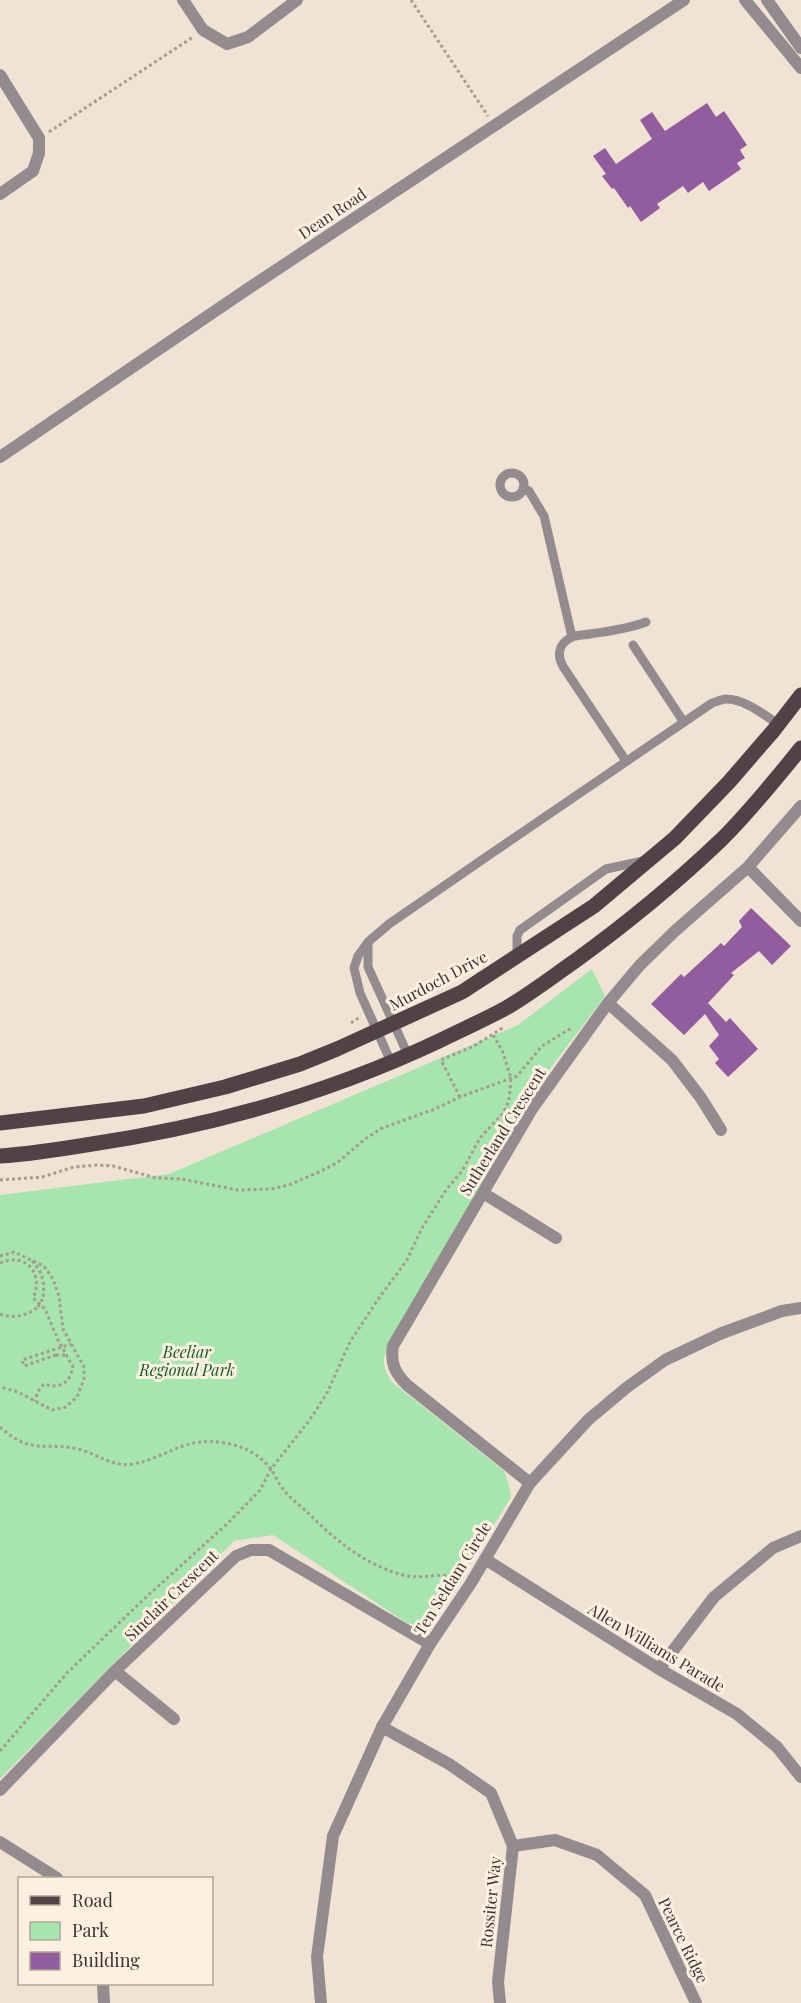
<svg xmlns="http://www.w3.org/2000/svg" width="801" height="2003" viewBox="0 0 801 2003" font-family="'Playfair Display',serif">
<rect width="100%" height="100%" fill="#f0e3d4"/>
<path fill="#a7e5ae" d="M592,969L605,996L528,1098L478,1190L390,1341C382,1360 381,1365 393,1383L504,1471L509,1485L511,1497L439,1616C427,1624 420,1627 407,1623L273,1535L234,1541L0,1779V1195L169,1174L518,1025Z"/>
<path fill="#915d9f" d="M707,103L716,117L724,111L747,145L740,150L745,158L737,163L741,169L709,191L703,182L688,193L683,186L657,204L660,208L641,222L630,206L628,208L614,188L612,189L602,176L606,174L593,156L605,148L616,164L652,139L640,120L652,112L665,131Z
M751,908L791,946L772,965L759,951L731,973L734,975L708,1003L726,1022L730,1018L758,1049L728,1077L715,1063L719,1059L709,1046L719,1035L705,1014L684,1035L651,1004L681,974L684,977L721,943L724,946L742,927L739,921Z"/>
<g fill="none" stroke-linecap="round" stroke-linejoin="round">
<path stroke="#a59b90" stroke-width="3" stroke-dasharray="3 3" stroke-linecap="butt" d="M411,0L488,116
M49,132L193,37
M452,978L464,971
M351,1023L360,1017
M460,1097L441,1060L474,1046L504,1027
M0,1180L42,1177L74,1167L97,1165L113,1166L156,1178L181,1179L238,1190L271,1189L289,1185L319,1172L337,1163L365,1139L382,1128L435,1109L460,1097L517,1076L542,1046L573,1027
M0,1256L14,1252L44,1266L53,1279L59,1296L63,1329L84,1367V1379L77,1397L66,1407L52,1410L18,1392L0,1387
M32,1261C43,1272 45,1284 43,1298
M0,1263C26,1252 44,1273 33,1298L45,1309L58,1340L73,1367C70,1383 60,1389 44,1384L39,1390L34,1401
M0,1314C14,1319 26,1316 38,1307
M56,1355H66
M0,1427C33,1457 45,1440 81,1450C99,1455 112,1467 133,1464C169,1457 183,1436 225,1443C243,1446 259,1454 271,1469C275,1475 278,1483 283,1489C289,1497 298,1504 306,1511C334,1539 368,1568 408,1576C424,1579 443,1572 458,1577
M0,1751L67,1673L144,1599L228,1523L260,1490L271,1469L309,1421L327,1393L350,1342L379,1298L407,1260L422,1228L446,1190L462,1171L480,1138L503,1113L509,1101L511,1078L502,1050L493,1035"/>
<path stroke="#938b8d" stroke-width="9" d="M500 485a12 12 0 1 1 24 0a12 12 0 1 1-24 0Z
M523,488L529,491L544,516L572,637
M633,645L683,721
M626,761L564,668C557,657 557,644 572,637C577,635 585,635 590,634C609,631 628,629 646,622
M368,942V967L408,1055
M517,957V936L520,930L606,869L643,861
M391,1062L360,993L354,968L358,956L368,942L389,924L492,853L712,703C716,702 722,699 726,699C745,699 764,715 778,724"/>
<path stroke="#938b8d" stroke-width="12" d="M183,0L203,30L227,44L248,37L297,0
M0,75L39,138V153L33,171L0,194
M0,457L249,288L684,0
M748,867L801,921
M608,1003L672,1060L701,1098L721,1130
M483,1193L556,1238
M530,1483L407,1385C395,1373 390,1363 393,1346L532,1109L608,1003L640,965L675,931L748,867L801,806
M485,1559L659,1669L737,1714L777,1747L801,1777
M659,1669L714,1597L773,1548L801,1536
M115,1671L174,1719
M382,1727L449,1764L491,1793L513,1846L498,1982L500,2003
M0,1790L115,1671L236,1556L251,1550H269L430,1644
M0,1842L57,1878
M513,1846L555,1840L597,1855L645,1895L696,2003
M103,1984L104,2003"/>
<path stroke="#938b8d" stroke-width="12" d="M745,0L801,68
M767,0L801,48
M321,2003L317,1957L333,1836L382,1727L430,1644L471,1583L530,1483L588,1420L626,1388L665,1360L722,1333L782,1311L801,1308"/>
<path stroke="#514246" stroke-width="15" d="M0,1123L144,1106L225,1087L300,1064L337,1049L462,992L594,906L675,838L729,782L774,730L801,695
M0,1156C31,1154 62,1149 92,1144C213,1126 329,1093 439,1041C461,1030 484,1020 506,1008C530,994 552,977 575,961C626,924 676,883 722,839C750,811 776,779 801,748"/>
<path stroke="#a59b90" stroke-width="3" stroke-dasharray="3 3" stroke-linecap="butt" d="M38,1307L43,1298
M56,1355L24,1366L22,1360L71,1344"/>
</g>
<g text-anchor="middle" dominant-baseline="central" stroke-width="6" stroke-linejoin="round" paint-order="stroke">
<g font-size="16" fill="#3a352f" stroke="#fdf0e1">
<text transform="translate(332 213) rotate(-34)">Dean Road</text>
<text transform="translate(438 980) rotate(-28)">Murdoch Drive</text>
<text transform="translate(502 1131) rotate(-58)">Sutherland Crescent</text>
<text transform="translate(452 1578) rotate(-58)">Ten Seldam Circle</text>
<text transform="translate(171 1595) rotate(-44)">Sinclair Crescent</text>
<text transform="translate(657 1647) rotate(31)">Allen Williams Parade</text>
<text transform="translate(490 1902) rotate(-84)">Rossiter Way</text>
<text transform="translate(684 1940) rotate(64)">Pearce Ridge</text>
</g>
<g font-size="16" font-style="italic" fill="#0c5c23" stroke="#fdf0e1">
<text x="187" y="1351">Beeliar<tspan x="187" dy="18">Regional Park</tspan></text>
</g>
</g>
<rect x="18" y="1877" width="195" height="108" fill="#fdf0e1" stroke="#afa59a" stroke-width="1.5"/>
<rect x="30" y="1896" width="30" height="9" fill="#514246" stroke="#afa59a" stroke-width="1.5"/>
<text x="72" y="1907" font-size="18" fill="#3a352f">Road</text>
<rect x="30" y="1922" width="30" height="18" fill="#a7e5ae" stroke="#afa59a" stroke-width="1.5"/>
<text x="72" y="1937" font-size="18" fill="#3a352f">Park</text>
<rect x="30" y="1952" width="30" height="18" fill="#915d9f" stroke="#afa59a" stroke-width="1.5"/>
<text x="72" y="1967" font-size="18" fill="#3a352f">Building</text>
</svg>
